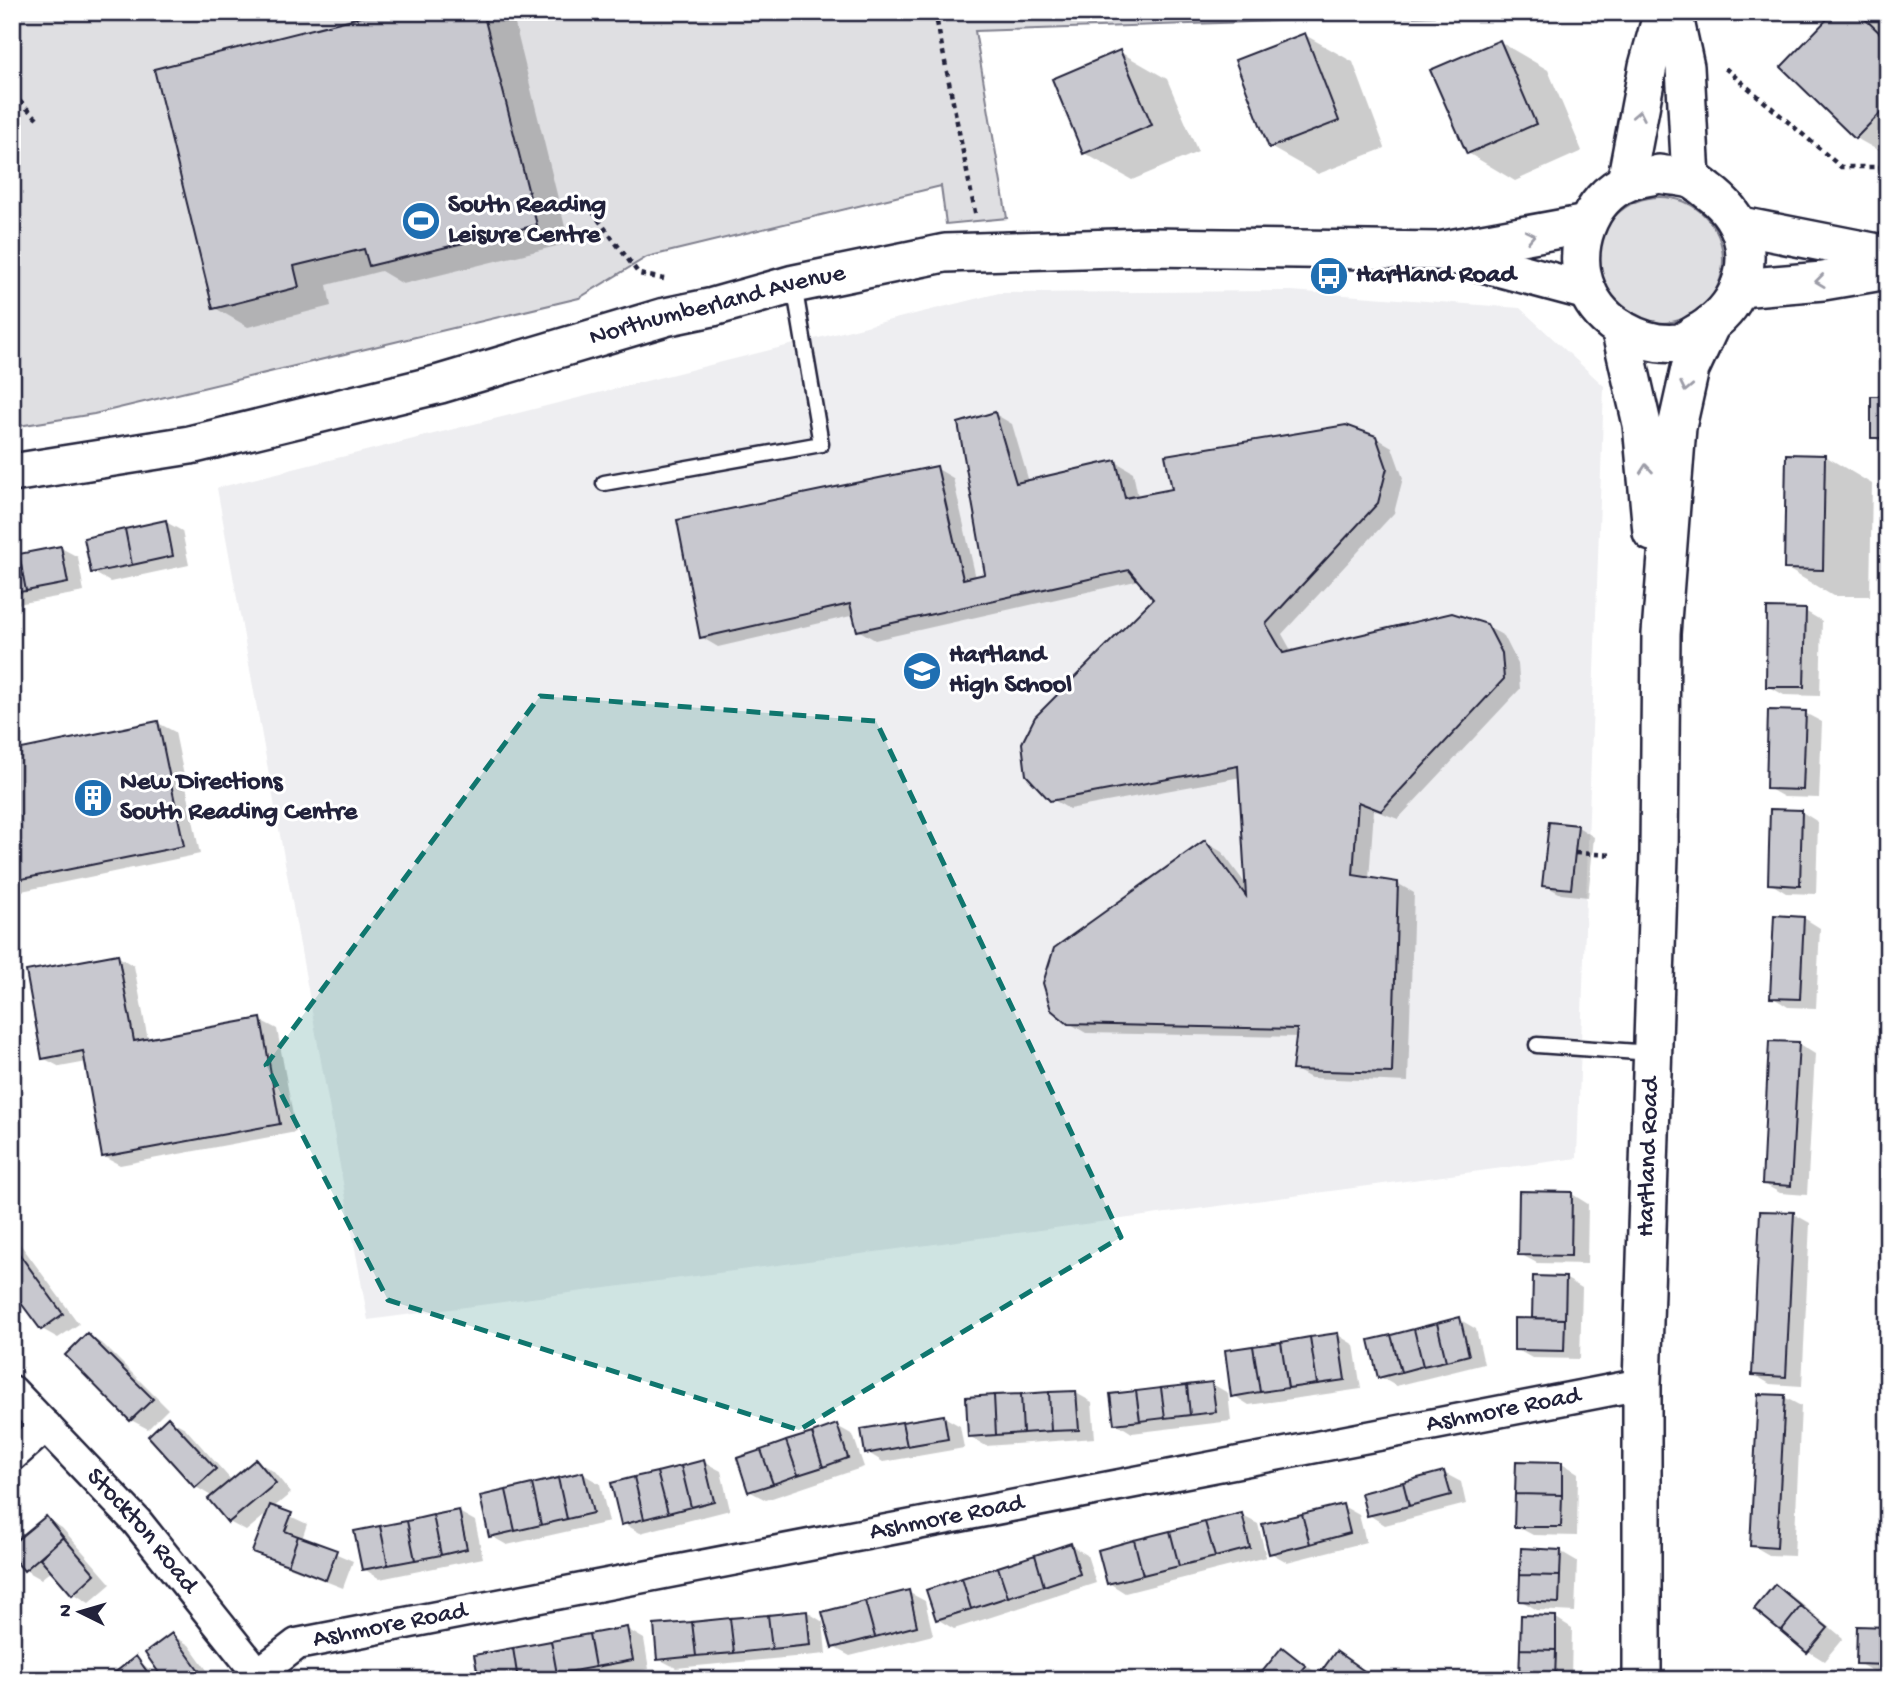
<svg xmlns="http://www.w3.org/2000/svg" width="1900" height="1692" viewBox="0 0 1900 1692" font-family="'Gochi Hand',sans-serif">
<rect width="100%" height="100%" fill="#fff"/>
<filter id="ink" filterUnits="userSpaceOnUse"><feTurbulence type="fractalNoise" baseFrequency=".0143" numOctaves="2"/><feDisplacementMap in="SourceGraphic" scale="14" xChannelSelector="R" yChannelSelector="G"/><feConvolveMatrix kernelMatrix="1 2 1 2 8 2 1 2 1" color-interpolation-filters="sRGB"/></filter>
<g filter="url(#ink)">
<path fill="#eeeef1" d="M1291,291L1520,308L1604,386L1577,1158L368,1320L217,488L999,293Z"/>
<path fill="#dfdfe2" stroke="#80808e" stroke-width="2" d="M12,12H1434V16L975,31L1007,218L946,224L941,186L647,257L579,298L94,414L12,427Z
M1597 260a63 63 0 1 1 126 0a63 63 0 1 1-126 0Z"/>
<path fill="#0003" d="M388,12H512L569,243L403,284L381,271L327,285L331,306L248,327L215,308Z
M1554,12H1608L1607,19Z
M1797,12H1863L1888,26V156L1856,138L1832,17L1804,16Z
M1305,35L1353,62L1385,148L1318,174L1270,147Z
M1500,42L1548,70L1582,151L1515,181L1468,153Z
M1120,52L1167,79L1198,152L1132,180L1084,153Z
M1888,398V446L1873,437Z
M995,414L1012,424L1029,482L1116,462L1133,472L1138,497L1375,437L1392,447L1403,478L1394,513L1282,634L1292,652L1486,626L1504,636L1518,664L1520,689L1398,819L1374,810L1369,879L1397,883L1414,893L1408,1082L1311,1078L1294,1069L1298,1037L1086,1033L1069,1023L1205,842L1222,852L1247,886L1241,777L1069,809L1052,799L1156,599L1140,580L875,640L858,630L855,615L718,647L701,637L936,468L953,478L976,578L987,576Z
M1825,456L1872,484L1870,596H1833L1786,568Z
M166,522L182,531L189,565L110,582L93,572Z
M61,548L78,557L84,592L12,605V557Z
M1805,611L1822,621L1820,696L1784,695L1768,686Z
M1805,713L1822,722L1819,798L1784,797L1768,788Z
M158,723L175,732L200,854L12,893V753Z
M1802,812L1818,822L1816,894L1786,893L1770,883Z
M1578,827L1594,837L1588,897L1561,894L1544,885Z
M1804,918L1820,928L1816,1008L1788,1007L1772,997Z
M117,956L134,966L148,1040L260,1020L277,1029L296,1132L120,1165L103,1156L87,1062L60,1067L43,1058Z
M1799,1044L1815,1054L1807,1195L1780,1193L1764,1184Z
M1888,1100V1112L1882,1107Z
M1572,1194L1588,1204L1587,1264L1537,1263L1520,1254Z
M1794,1214L1810,1223L1802,1386L1770,1384L1753,1374Z
M12,1233L79,1324L58,1338L42,1329L12,1289Z
M1535,1277L1565,1278L1582,1288L1580,1359L1532,1358L1516,1349L1534,1320Z
M1459,1319L1476,1329L1484,1364L1396,1386L1380,1377Z
M87,1335L104,1345L168,1409L148,1429L131,1420Z
M1338,1335L1354,1345L1361,1389L1249,1405L1233,1395Z
M1888,1363V1374L1883,1366Z
M1212,1384L1228,1393L1231,1421L1132,1433L1116,1423Z
M1076,1393L1092,1402L1095,1438L986,1446L969,1436Z
M1784,1397L1801,1406L1794,1556L1769,1555L1752,1545Z
M944,1417L960,1426L964,1448L883,1462L867,1452Z
M169,1419L185,1428L232,1481L256,1461L273,1471L291,1493L273,1508L307,1524L302,1539L353,1561L343,1588L271,1560L254,1551L269,1512L246,1531L229,1522L213,1497L196,1487L150,1436Z
M837,1426L853,1435L864,1467L766,1500L749,1491Z
M704,1462L721,1471L730,1510L640,1533L623,1523Z
M1562,1463L1578,1473L1577,1536L1533,1535L1516,1526Z
M1444,1473L1461,1482L1466,1504L1385,1525L1369,1515Z
M583,1474L600,1484L609,1522L507,1545L491,1536Z
M1343,1506L1359,1515L1366,1542L1287,1562L1271,1553Z
M459,1512L475,1521L483,1558L380,1579L364,1569Z
M1241,1515L1258,1524L1266,1557L1125,1593L1109,1583Z
M46,1518L62,1528L111,1584L89,1603L73,1593L52,1570L41,1579L25,1570Z
M1070,1545L1087,1555L1096,1583L954,1629L937,1619Z
M1560,1551L1577,1561L1575,1612L1537,1610L1520,1600Z
M1776,1586L1792,1596L1843,1638L1824,1661L1808,1651Z
M908,1592L925,1601L933,1635L850,1656L833,1647Z
M807,1612L823,1622L826,1654L676,1668L659,1659Z
M1556,1618L1572,1628L1571,1680H1521Z
M627,1629L644,1639L649,1669L591,1680H480Z
M1888,1629V1673L1874,1672L1858,1663Z
M172,1635L189,1645L214,1680H111L136,1659L157,1675L161,1672Z
M1283,1650L1299,1659L1321,1677L1318,1680H1259Z
M1337,1653L1353,1662L1377,1680H1333Z"/>
<path fill="#c8c8cf" stroke="#22223b" stroke-width="2" d="M380,12H483L537,225L369,266L364,249L294,266L299,287L213,309L154,69Z
M1834,12H1858L1888,41V105L1855,139L1781,67Z
M1305,33L1339,121L1269,148L1235,60Z
M1500,40L1536,124L1467,154L1430,70Z
M1120,50L1152,125L1083,154L1052,79Z
M1871,396H1888V438H1871Z
M995,412L1016,483L1116,460L1125,498L1172,489L1165,455L1346,425L1376,436L1387,468L1378,503L1266,624L1283,653L1452,613L1487,624L1502,653L1504,679L1381,811L1358,802L1353,875L1398,882L1392,1073L1292,1070L1297,1029L1068,1024L1051,1010L1043,983L1054,948L1205,840L1246,896L1238,766L1050,801L1026,775L1022,743L1035,717L1153,599L1129,570L857,631L850,604L700,638L677,520L937,466L963,579L985,574L958,423Z
M1786,454L1825,455L1823,570L1784,569Z
M166,520L173,556L132,565L125,529Z
M125,529L132,565L91,573L84,538Z
M61,546L68,583L26,591L19,554Z
M19,554L26,591L12,593V555Z
M1767,608L1806,609L1804,687H1766Z
M1768,710L1806,711L1803,790L1766,789Z
M158,721L184,846L12,881V751Z
M1770,809L1802,810L1800,886L1768,884Z
M1549,822L1578,825L1571,889L1542,886Z
M1774,915L1804,917L1800,999L1770,998Z
M118,954L134,1041L261,1018L280,1124L102,1157L83,1051L42,1059L26,971Z
M1769,1041L1799,1042L1791,1186L1762,1184Z
M1519,1191L1572,1192L1571,1256L1518,1255Z
M1760,1211L1794,1212L1786,1377L1752,1375Z
M12,1244L63,1314L41,1330L12,1291Z
M1533,1276L1566,1277L1565,1319L1532,1318Z
M1460,1317L1469,1355L1446,1361L1437,1323Z
M1514,1318L1565,1319L1564,1351L1514,1350Z
M1437,1323L1446,1361L1423,1366L1414,1329Z
M1414,1329L1423,1366L1401,1372L1391,1335Z
M87,1333L153,1399L130,1421L65,1355Z
M1338,1333L1345,1380L1317,1384L1310,1337Z
M1391,1335L1401,1372L1378,1378L1369,1340Z
M1310,1337L1317,1384L1288,1388L1281,1342Z
M1281,1342L1288,1388L1260,1392L1253,1346Z
M1253,1346L1260,1392L1231,1397L1225,1350Z
M1212,1382L1216,1412L1190,1415L1187,1385Z
M1187,1385L1190,1415L1165,1418L1161,1388Z
M1161,1388L1165,1418L1140,1421L1136,1391Z
M1076,1391L1079,1430L1051,1431L1049,1392Z
M1136,1391L1140,1421L1114,1424L1110,1394Z
M1049,1392L1051,1431L1023,1433L1021,1394Z
M1021,1394L1023,1433L996,1435L994,1395Z
M1758,1394L1785,1395L1777,1548L1750,1546Z
M994,1395L996,1435L968,1437L966,1397Z
M944,1415L948,1439L907,1446L902,1422Z
M168,1417L216,1469L195,1488L148,1436Z
M902,1422L907,1446L865,1454L861,1429Z
M837,1424L848,1458L823,1467L812,1433Z
M812,1433L823,1467L798,1475L786,1441Z
M786,1441L798,1475L773,1484L761,1450Z
M761,1450L773,1484L748,1492L737,1458Z
M256,1459L276,1483L228,1523L208,1499Z
M704,1460L714,1501L691,1507L681,1466Z
M1516,1461L1562,1462V1495L1515,1494Z
M681,1466L691,1507L668,1513L657,1472Z
M1444,1471L1451,1495L1409,1506L1403,1482Z
M583,1472L593,1513L567,1519L558,1478Z
M657,1472L668,1513L644,1519L634,1477Z
M634,1477L644,1519L621,1525L611,1483Z
M558,1478L567,1519L541,1525L532,1484Z
M1403,1482L1409,1506L1367,1516L1361,1493Z
M532,1484L541,1525L515,1531L506,1490Z
M506,1490L515,1531L489,1537L480,1496Z
M1515,1494L1562,1495L1561,1527H1514Z
M1343,1504L1350,1533L1310,1544L1302,1514Z
M270,1505L292,1513L285,1531L298,1536L288,1565L252,1552Z
M459,1510L467,1549L441,1555L433,1515Z
M1242,1513L1250,1548L1215,1557L1205,1522Z
M1302,1514L1310,1544L1269,1554L1262,1524Z
M433,1515L441,1555L415,1560L407,1521Z
M46,1516L63,1537L24,1571L12,1557V1544Z
M407,1521L415,1560L388,1565L380,1526Z
M1205,1522L1215,1557L1179,1566L1170,1531Z
M380,1526L388,1565L362,1570L354,1531Z
M1170,1531L1179,1566L1143,1575L1134,1540Z
M298,1536L337,1550L326,1580L288,1565Z
M63,1537L95,1574L72,1595L40,1558Z
M1134,1540L1143,1575L1107,1584L1098,1550Z
M1071,1543L1080,1574L1044,1586L1035,1555Z
M1521,1548L1561,1550L1560,1576L1520,1575Z
M1035,1555L1044,1586L1008,1597L998,1567Z
M998,1567L1008,1597L971,1609L962,1578Z
M1520,1575L1560,1576L1559,1603L1519,1601Z
M962,1578L971,1609L936,1620L926,1590Z
M1775,1584L1801,1606L1781,1631L1754,1609Z
M909,1590L917,1626L875,1637L865,1601Z
M865,1601L875,1637L832,1648L822,1612Z
M1801,1606L1828,1628L1807,1653L1781,1631Z
M807,1611L810,1645L772,1649L768,1615Z
M768,1615L772,1649L734,1653L730,1618Z
M1521,1615L1556,1616V1650L1520,1649Z
M730,1618L734,1653L696,1656L692,1622Z
M692,1622L696,1656L657,1660L654,1625Z
M1857,1626L1888,1627V1665L1856,1664Z
M627,1627L633,1660L595,1667L589,1634Z
M172,1633L203,1676L198,1680H164L145,1653Z
M589,1634L595,1667L557,1674L551,1641Z
M551,1641L557,1674L518,1680L513,1648Z
M1282,1647L1306,1666L1294,1680H1261L1258,1677Z
M513,1648L518,1680H479L474,1655Z
M1520,1649L1556,1650L1555,1680H1519Z
M1336,1651L1367,1673L1362,1680H1330L1320,1673Z
M136,1656L151,1677L158,1672L164,1680H109L108,1678Z"/>
<g fill="none" stroke-linecap="round" stroke-linejoin="round">
<g stroke="#22223b" stroke-width="19">
<path id="service" d="M604,483L821,444L794,285
M1537,1045L1652,1053"/>
</g>
<g stroke="#22223b" stroke-width="35">
<g id="minor">
<path id="s1" d="M12,1391L137,1522L263,1680"/>
<path d="M12,1456L46,1426"/>
<path id="s2" d="M250,1680L297,1644L1642,1384"/>
</g>
</g>
<g stroke="#22223b" stroke-width="42">
<g id="tertiary">
<path d="M1673,12L1685,67L1691,179"/>
<path d="M1659,174C1669,176 1681,176 1690,179C1696,181 1703,187 1708,191C1740,214 1754,249 1739,288C1732,306 1717,321 1701,331C1694,334 1685,342 1678,343C1642,347 1601,324 1587,290C1570,252 1588,198 1628,182C1638,178 1649,177 1659,174Z"/>
<path d="M1626,182L1648,66L1663,12"/>
<path d="M1741,226L1888,255"/>
<path d="M1449,254L1587,291"/>
<path d="M1739,288L1823,281L1888,270"/>
<path d="M1620,328L1642,424L1652,532"/>
<path id="s3" d="M12,473L190,445L440,384L665,317L713,307L794,284L945,253L1148,247L1439,251L1587,224"/>
<path id="s4" d="M1642,1680V1384L1659,855L1661,634L1677,427L1690,369L1711,324"/>
</g>
</g>
<path stroke="#22223b" stroke-width="4.5" stroke-dasharray="5 5" stroke-linecap="butt" d="M935,12L976,217
M1725,68L1841,167H1888
M12,94L37,118
M586,203L639,274L664,279
M1575,853L1614,855"/>
<use href="#service" stroke="#fff" stroke-width="14"/>
<use href="#minor" stroke="#fff" stroke-width="30"/>
<use href="#tertiary" stroke="#fff" stroke-width="37"/>
</g>
<defs><path id="oneway-chevron" d="M-2-3.5L2.5 0L-2 3.5" fill="none" stroke-width="1.6" stroke-linecap="round" stroke-linejoin="round" transform="scale(1.75)"/></defs>
<g stroke="#9c9ca7">
<use href="#oneway-chevron" transform="translate(1639 115) rotate(-79)"/>
<use href="#oneway-chevron" transform="translate(1530 236) rotate(-12)"/>
<use href="#oneway-chevron" transform="translate(1820 281) rotate(173)"/>
<use href="#oneway-chevron" transform="translate(1686 387) rotate(102)"/>
<use href="#oneway-chevron" transform="translate(1646 469) rotate(-95)"/>
</g>
</g>
<path fill="#0f766e" fill-opacity="0.2" stroke="#0f766e" stroke-width="5" stroke-dasharray="14 9" stroke-linejoin="round" d="M540,696L876,721L1121,1237L799,1430L388,1300L266,1065Z"/>
<defs>
<g id="stadium-disc" transform="scale(2.0125)"><circle r="9.5" fill="#1f6fb2" stroke="#fff"/><path d="M0-5a6.5 5 0 1 0 0 10a6.5 5 0 1 0 0-10ZM-3.5-1.8h7v3.6h-7Z" fill="#fff"/></g>
<g id="bus-disc" transform="scale(2.0125)"><circle r="9.5" fill="#1f6fb2" stroke="#fff"/><path d="M-5-6H5V4H4V6H2V4H-2V6H-4V4H-5ZM-3.5-4V0h7V-4ZM-3.5 1.2v1.5H-2V1.2ZM2 1.2v1.5H3.5V1.2Z" fill="#fff"/></g>
<g id="school-disc" transform="scale(2.0125)"><circle r="9.5" fill="#1f6fb2" stroke="#fff"/><path d="M0-5L7-2L0 1L-7-2ZM-4 1L0 2.5L4 1V4Q0 6-4 4Z" fill="#fff"/></g>
<g id="building-disc" transform="scale(2.0125)"><circle r="9.5" fill="#1f6fb2" stroke="#fff"/><path d="M-4-6H4V6H1V3H-1V6H-4ZM-2.5-4.3h1.7v1.8h-1.7ZM.8-4.3h1.7v1.8H.8ZM-2.5-1h1.7V.8h-1.7ZM.8-1h1.7V.8H.8Z" fill="#fff"/></g>
</defs>
<g fill-rule="evenodd">
<use href="#stadium-disc" x="421" y="221"/>
<use href="#bus-disc" x="1329" y="276"/>
<use href="#school-disc" x="922" y="671"/>
<use href="#building-disc" x="93" y="798"/>
</g>
<g text-anchor="middle" dominant-baseline="central" stroke-width="6" stroke-linejoin="round" paint-order="stroke">
<g font-size="26" font-weight="bold" fill="#22223b" stroke="#fff" text-anchor="start">
<text x="448" y="206">South Reading<tspan x="448" dy="30">Leisure Centre</tspan></text>
<text x="1356" y="276">Hartland Road</text>
<text x="949" y="656">Hartland<tspan x="949" dy="30">High School</tspan></text>
<text x="120" y="783">New Directions<tspan x="120" dy="30">South Reading Centre</tspan></text>
</g>
<g font-size="26" fill="#22223b" stroke="#fff">
<text stroke="none"><textPath href="#s3" startOffset="726">Northumberland Avenue</textPath></text>
<text stroke="none"><textPath href="#s4" startOffset="523">Hartland Road</textPath></text>
<text stroke="none"><textPath href="#s2" startOffset="1288">Ashmore Road</textPath></text>
<text stroke="none"><textPath href="#s2" startOffset="721">Ashmore Road</textPath></text>
<text stroke="none"><textPath href="#s1" startOffset="191">Stockton Road</textPath></text>
<text stroke="none"><textPath href="#s2" startOffset="154">Ashmore Road</textPath></text>
</g>
</g>
<rect width="1900" height="1692" fill="none" stroke="#fff" stroke-width="42"/>
<rect x="21" y="21" width="1858" height="1650" fill="none" stroke="#22223b" stroke-width="2.5" filter="url(#ink)"/>
<g transform="translate(80 1612) rotate(275)" stroke="#ffffff" stroke-width="5" paint-order="stroke">
<path d="M0-5L12 26L0 18L-12 26Z" fill="#22223b"/>
<text y="-10" font-size="19" font-weight="bold" text-anchor="middle" fill="#22223b">N</text>
</g>
</svg>
